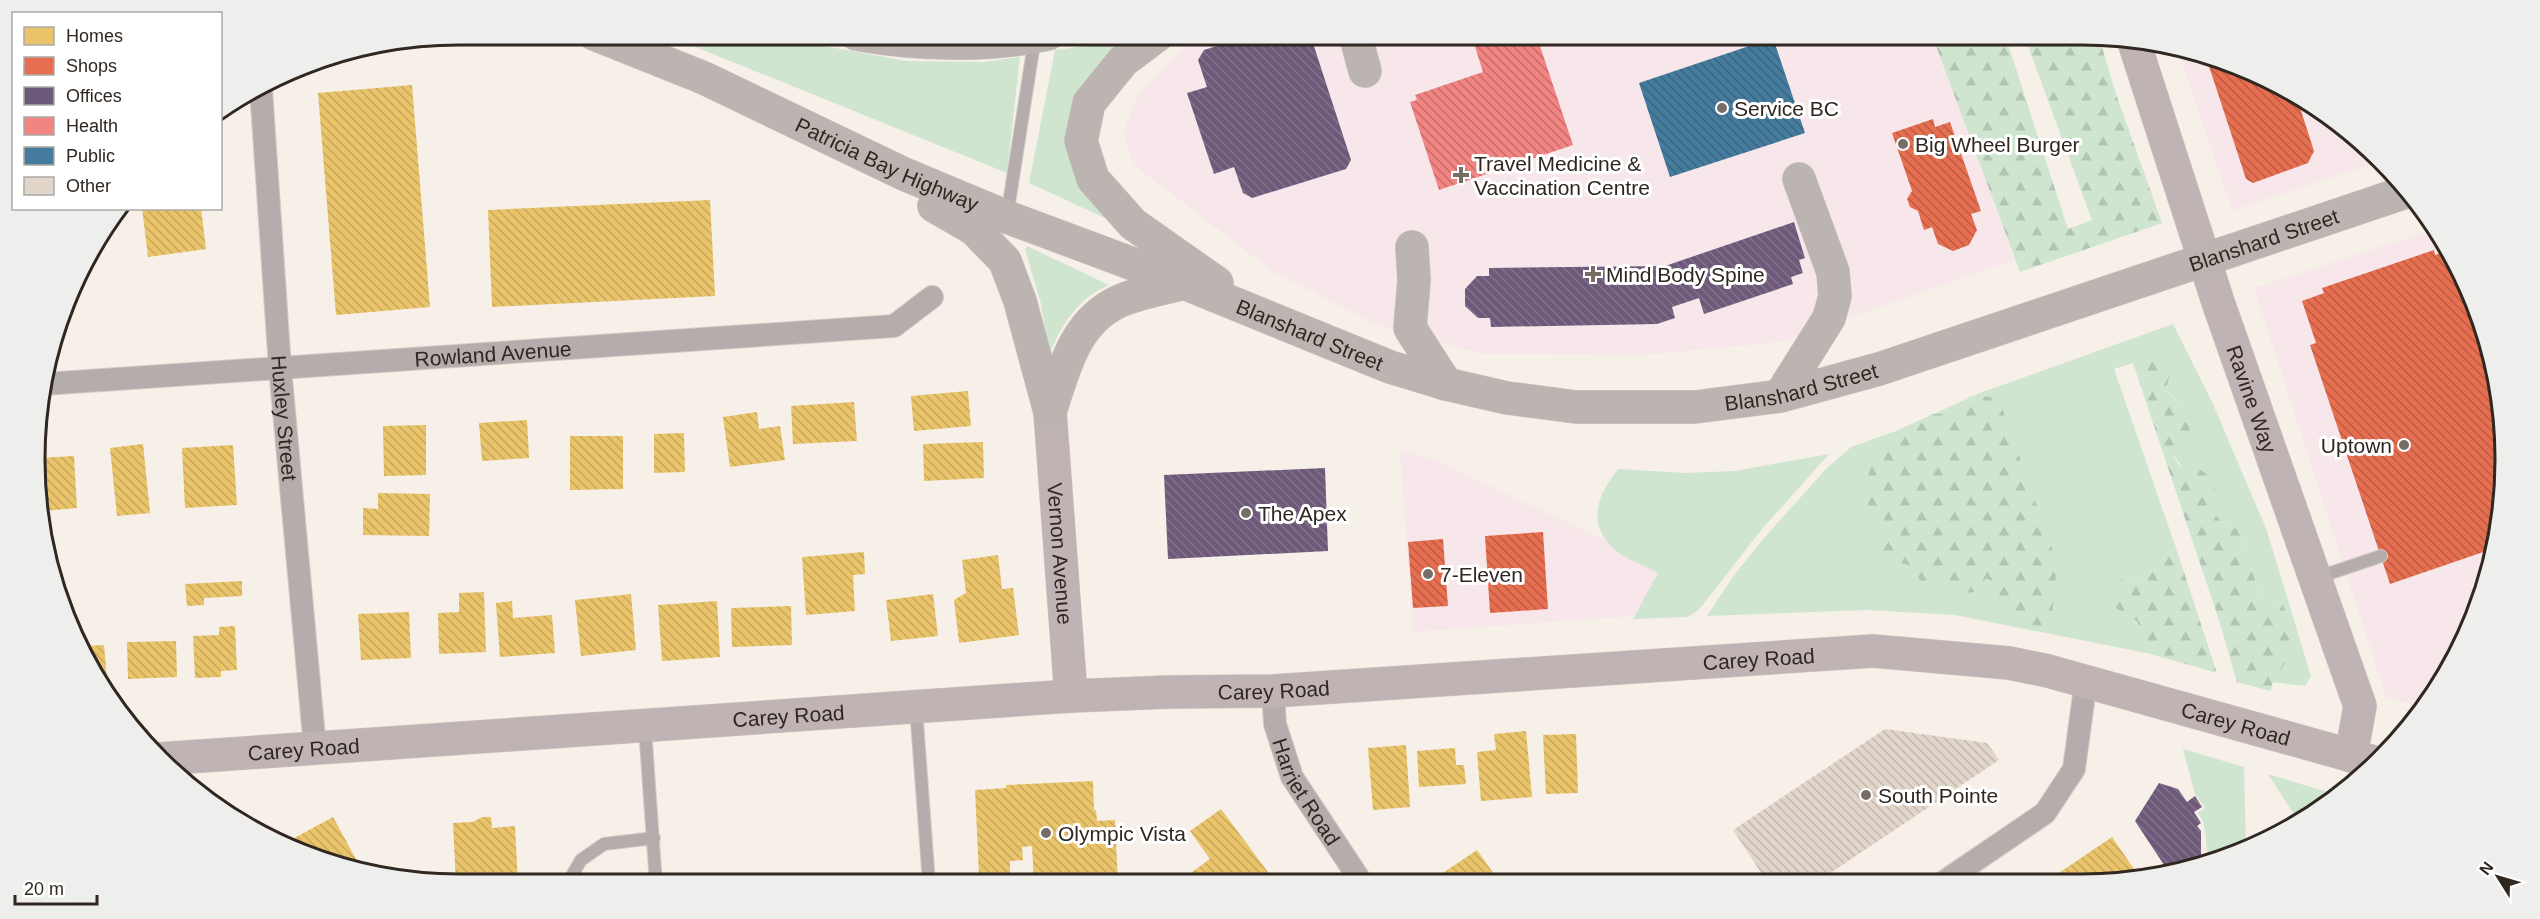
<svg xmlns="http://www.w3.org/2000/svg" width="2540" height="919" viewBox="0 0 2540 919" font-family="Arial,sans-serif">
<defs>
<pattern id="forest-firs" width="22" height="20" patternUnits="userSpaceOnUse" patternTransform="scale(1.5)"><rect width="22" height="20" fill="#cfe5d0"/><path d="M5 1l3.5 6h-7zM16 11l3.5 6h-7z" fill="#b2c4b2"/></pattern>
<pattern id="homes-back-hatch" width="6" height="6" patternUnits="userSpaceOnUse" patternTransform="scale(1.5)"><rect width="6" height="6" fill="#e9c46a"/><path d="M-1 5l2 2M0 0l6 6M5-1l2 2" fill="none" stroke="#c8a85c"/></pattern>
<pattern id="shops-back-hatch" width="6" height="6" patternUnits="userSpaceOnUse" patternTransform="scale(1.5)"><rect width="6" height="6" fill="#e76f51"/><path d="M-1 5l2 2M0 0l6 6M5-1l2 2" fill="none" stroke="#bc5b43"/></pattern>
<pattern id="offices-back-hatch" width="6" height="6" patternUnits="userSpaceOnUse" patternTransform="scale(1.5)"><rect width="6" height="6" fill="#6d597a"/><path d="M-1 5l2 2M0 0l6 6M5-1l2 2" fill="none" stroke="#82728a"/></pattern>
<pattern id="health-back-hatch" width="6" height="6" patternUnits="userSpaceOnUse" patternTransform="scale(1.5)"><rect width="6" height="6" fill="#f28482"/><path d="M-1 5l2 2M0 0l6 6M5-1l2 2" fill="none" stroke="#c46c6a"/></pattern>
<pattern id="public-back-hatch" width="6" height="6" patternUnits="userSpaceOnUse" patternTransform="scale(1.5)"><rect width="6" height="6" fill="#457b9d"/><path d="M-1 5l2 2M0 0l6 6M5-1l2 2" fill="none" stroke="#3a6580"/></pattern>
<pattern id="building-back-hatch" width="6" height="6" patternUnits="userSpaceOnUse" patternTransform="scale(1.5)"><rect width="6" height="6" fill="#e2d6cb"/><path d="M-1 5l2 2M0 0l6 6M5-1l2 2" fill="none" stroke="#c2b8ae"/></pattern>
</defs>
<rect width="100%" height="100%" fill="#f7f0e9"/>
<path fill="#f7e7eb" d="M1220,35H1937L2014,260L1780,342L1643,355L1482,354L1375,324L1272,271L1134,165L1123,134L1137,97L1183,47Z
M2177,47L2190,49L2268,78L2339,122L2381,161L2232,211Z
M2435,229L2448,247L2483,323L2502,404L2505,487L2491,569L2448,672L2420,707L2386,697L2254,288Z
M1400,449L1437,461L1694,582L1688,612L1413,632Z"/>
<path fill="#cfe5d0" d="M666,35H780L830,47L907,61L983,62L1020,57L1007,173Z
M1132,35L1074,106L1120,225L1029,183L1055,50L1093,45Z
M1027,246L1109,285C1077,299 1062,324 1049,355L1041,304L1025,249Z
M2173,324L2213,404L2267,531L2311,676L2305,686L2272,682L2288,656L2283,605L2259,598L2252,566L2238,530L2221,521L2213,512L2173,454L2184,406L2133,363L2114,369L2176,548L2167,553L2150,575L2111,582L2137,621L2151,654L1955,615L1868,610L1707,616L1732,578L1764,538L1825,470L1851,447L1896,431L1980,393Z
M1829,454L1762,529L1698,611L1687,617L1633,619L1658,573C1644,565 1624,559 1613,548C1586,522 1598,495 1618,469L1686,473L1734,471Z
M2183,749L2244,767L2246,848L2208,859L2204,824L2198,813L2205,808L2195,794Z
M2268,774L2337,795L2298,821Z"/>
<path fill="url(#forest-firs)" d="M2080,34L2099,37L2116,94L2162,223L2020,272L1932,35H2005L2068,229L2092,220L2024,35Z
M2154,353L2172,369L2165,391L2184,406L2191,436L2173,455L2180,467L2194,466L2216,480L2213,512L2221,521L2238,530L2252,566L2259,598L2283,605C2291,622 2295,638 2288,657C2283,670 2272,677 2271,691L2237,682L2218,617L2133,363Z
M1971,396L1998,397L2057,562L2051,628L2012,622L2013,607L1995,599L1997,584L1986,578L1974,592L1949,595L1941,580L1921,581L1908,565L1880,556C1884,528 1881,519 1862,498L1872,461L1887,444L1911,433L1931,414H1952Z
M2176,548L2217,673L2151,654L2137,621L2106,602L2111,582L2150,575L2167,553Z"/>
<path fill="url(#homes-back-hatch)" d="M412,85L430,307L336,315L318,93Z
M710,200L715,296L492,307L488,210Z
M142,208H201L206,249L148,257Z
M968,391L971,426L914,431L911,396Z
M854,402L857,441L793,444L791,406Z
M757,412L759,429L780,426L785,460L730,467L723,417Z
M527,420L529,458L482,461L479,423Z
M426,425V475L384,476L383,426Z
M684,433L685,472L654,473V434Z
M570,436H623V489L570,490Z
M983,442L984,478L924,481L923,444Z
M143,444L150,513L117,516L110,448Z
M233,445L237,505L185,508L182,448Z
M74,456L77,508L43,511L40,458Z
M378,493L430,494L429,536L363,535V508L378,509Z
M864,552L865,574L853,575L855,611L806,615L802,557Z
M998,555L1002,589L1013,588L1019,635L959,643L954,600L966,593L962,560Z
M242,581V596L204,598V605L187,606L185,584Z
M484,592L486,652L439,654L438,613L459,612V593Z
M631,594L636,650L581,656L575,600Z
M933,594L938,636L891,641L886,600Z
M512,601L513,618L552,615L555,653L500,657L496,603Z
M717,601L720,657L662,661L658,605Z
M791,606L792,645L732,647L731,608Z
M409,612L411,658L361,660L358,614Z
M235,626L237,670L221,671V677L195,678L193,636L219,635V627Z
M176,641L177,677L128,679L127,642Z
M104,645L107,679H99L84,646Z
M1526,731L1532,797L1481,801L1477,752L1496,750L1494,734Z
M1576,734L1578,793L1546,794L1543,735Z
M1406,745L1410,807L1373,810L1368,748Z
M1455,748L1456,765H1464L1466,784L1419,787L1417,751Z
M1093,781L1094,810H1096L1097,821L1115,820L1118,883H1034L1032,846L1022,847L1023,860L1010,861V874L979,876L975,790L1006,788V785Z
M1221,809L1276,883H1194L1188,875L1210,859L1190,831Z
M333,817L363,872L350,870L287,842Z
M482,817H491L492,828L515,826L518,884H456L453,823L473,822Z
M2112,837L2141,879L2047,881Z
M1477,850L1496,877L1489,882H1437L1434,879Z"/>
<path fill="url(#shops-back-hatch)" d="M2205,54L2268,78L2296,95L2314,151L2308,163L2253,183L2246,179Z
M1933,119L1935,127L1950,122L1981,211L1971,214L1977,230L1969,245L1953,251L1938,244L1932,227L1924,230L1918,211L1910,207L1907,199L1912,191L1892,133Z
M2434,250L2435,255L2450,250L2483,323L2502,404L2505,487L2495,548L2390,584L2310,345L2316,343L2302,301L2324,293L2322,288Z
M1543,532L1548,609L1490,613L1485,536Z
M1443,539L1448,606L1413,608L1408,542Z"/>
<path fill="url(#offices-back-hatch)" d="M1254,34H1310L1351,160L1346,169L1252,198L1243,193L1234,167L1214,174L1187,93L1207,87L1198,60L1204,50Z
M1794,222L1805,258L1799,260L1803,273L1791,277L1793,284L1704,314L1699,298L1672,307L1675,318L1657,324L1491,327L1490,318H1478L1465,306V289L1477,276H1489V268L1665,266Z
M1325,468L1328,551L1168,559L1164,475Z
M2159,783L2178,789L2187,802L2195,796L2202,807L2194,812L2201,823L2197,826L2201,831V861L2168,871L2135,821Z"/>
<path fill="url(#health-back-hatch)" d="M1471,34H1536L1573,145L1439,190L1410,102L1417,100L1415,95L1483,72Z"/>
<path fill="url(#public-back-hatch)" d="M1773,38L1805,133L1670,177L1639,83Z"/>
<path fill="url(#building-back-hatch)" d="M1885,729L1987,743L1999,760L1817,882H1767L1733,830Z"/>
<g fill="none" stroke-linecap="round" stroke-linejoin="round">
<g stroke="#d2ccc6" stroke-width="14">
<path id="lane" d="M1007,216L1035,37
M2316,578L2381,556
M916,708L929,883
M645,728L656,884
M567,884L581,860L604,844L654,838"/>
</g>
<g stroke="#d2ccc6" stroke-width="24">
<g id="street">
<path id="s1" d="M261,89L280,368L315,748"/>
<path id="s2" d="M44,384L894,326L932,297"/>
<path id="s3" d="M1273,691L1275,724L1292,777L1362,883"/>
<path d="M1945,881L2045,813L2074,769L2086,680"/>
</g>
</g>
<g stroke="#d2ccc6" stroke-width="34">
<g id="secondary">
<path id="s4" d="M2134,42L2218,302L2360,706L2351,756"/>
<path id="s5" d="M1050,412L1071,696"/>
<path id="s6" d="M158,759L1071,696L1169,692L1273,691L1873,651L2009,663L2048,671L2374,762"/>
</g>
</g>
<g stroke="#d2ccc6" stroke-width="34">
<g id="highway">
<path id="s7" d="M594,34L704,78L904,174L1007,217L1184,283L1390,367L1446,384L1507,398L1576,407H1695L1780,396L1879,369L2409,191"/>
<path d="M856,34C915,45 990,47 1048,34"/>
<path d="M1159,34L1123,61L1089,103L1081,141L1093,179L1133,224L1217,283"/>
<path d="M1355,34L1365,71"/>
<path d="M934,206L974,229L1005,261L1020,301L1050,412"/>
<path d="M1412,247L1414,280L1410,328L1446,384"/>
<path d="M1780,396L1829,318L1835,296L1833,272L1799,179"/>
<path d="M1050,412C1063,372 1073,327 1112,305C1130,294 1163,289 1184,283"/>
</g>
</g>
<use href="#lane" stroke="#b5acac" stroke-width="12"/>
<use href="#street" stroke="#b5acac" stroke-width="22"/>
<use href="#secondary" stroke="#bfb4b3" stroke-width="33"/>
<use href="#highway" stroke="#bcb4b0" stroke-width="33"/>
</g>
<g fill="#766d66" stroke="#fff" stroke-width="2">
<circle cx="1722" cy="108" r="6"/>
<circle cx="1903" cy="144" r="6"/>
<path d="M1458 166h6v6h6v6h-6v6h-6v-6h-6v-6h6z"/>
<path d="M1590 265h6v6h6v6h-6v6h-6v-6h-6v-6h6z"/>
<circle cx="2404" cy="445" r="6"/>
<circle cx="1246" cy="513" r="6"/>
<circle cx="1428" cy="574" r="6"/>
<circle cx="1866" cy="795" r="6"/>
<circle cx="1046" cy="833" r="6"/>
</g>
<g text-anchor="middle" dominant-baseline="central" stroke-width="6" stroke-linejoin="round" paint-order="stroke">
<g font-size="21" fill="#302720" stroke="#fff" text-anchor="start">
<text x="1734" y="108">Service BC</text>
<text x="1915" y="144">Big Wheel Burger</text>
<text x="1474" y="163">Travel Medicine &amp;<tspan x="1474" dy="24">Vaccination Centre</tspan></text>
<text x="1606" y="274">Mind Body Spine</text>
<text x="2392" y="445" text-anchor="end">Uptown</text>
<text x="1258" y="513">The Apex</text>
<text x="1440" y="574">7-Eleven</text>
<text x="1878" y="795">South Pointe</text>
<text x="1058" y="833">Olympic Vista</text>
</g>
<g font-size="21" fill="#302720" stroke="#fff">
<text stroke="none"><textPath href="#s7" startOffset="321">Patricia Bay Highway</textPath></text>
<text stroke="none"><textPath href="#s7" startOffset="1767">Blanshard Street</textPath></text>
<text stroke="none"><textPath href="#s7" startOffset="777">Blanshard Street</textPath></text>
<text stroke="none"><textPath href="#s2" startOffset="450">Rowland Avenue</textPath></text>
<text stroke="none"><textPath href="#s7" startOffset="1281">Blanshard Street</textPath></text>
<text stroke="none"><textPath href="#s4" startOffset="376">Ravine Way</textPath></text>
<text stroke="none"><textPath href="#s1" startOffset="330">Huxley Street</textPath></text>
<text stroke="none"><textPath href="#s5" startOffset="142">Vernon Avenue</textPath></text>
<text stroke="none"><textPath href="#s6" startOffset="1604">Carey Road</textPath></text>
<text stroke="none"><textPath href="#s6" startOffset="1118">Carey Road</textPath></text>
<text stroke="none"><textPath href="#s6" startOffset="632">Carey Road</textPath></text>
<text stroke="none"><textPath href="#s6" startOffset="2090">Carey Road</textPath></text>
<text stroke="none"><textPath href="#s6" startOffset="146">Carey Road</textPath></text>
<text stroke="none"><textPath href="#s3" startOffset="108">Harriet Road</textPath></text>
</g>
</g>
<path d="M0 0H2540V919H0ZM459 45H2081A414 414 0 0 1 2495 459V460A414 414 0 0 1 2081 874H459A414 414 0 0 1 45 460V459A414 414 0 0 1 459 45Z" fill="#eeeeed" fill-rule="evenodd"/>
<path fill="none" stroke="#302720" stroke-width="3" d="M459 45H2081A414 414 0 0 1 2495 459V460A414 414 0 0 1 2081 874H459A414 414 0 0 1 45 460V459A414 414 0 0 1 459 45Z"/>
<rect x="12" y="12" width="210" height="198" fill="#ffffff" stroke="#aca9a6" stroke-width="1.5"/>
<rect x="24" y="27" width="30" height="18" fill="#e9c46a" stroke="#aca9a6" stroke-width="1.5"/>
<text x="66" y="42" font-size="18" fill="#302720">Homes</text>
<rect x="24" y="57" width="30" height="18" fill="#e76f51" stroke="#aca9a6" stroke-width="1.5"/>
<text x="66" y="72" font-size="18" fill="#302720">Shops</text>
<rect x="24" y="87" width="30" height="18" fill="#6d597a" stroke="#aca9a6" stroke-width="1.5"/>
<text x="66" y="102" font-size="18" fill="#302720">Offices</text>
<rect x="24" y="117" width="30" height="18" fill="#f28482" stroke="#aca9a6" stroke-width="1.5"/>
<text x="66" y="132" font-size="18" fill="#302720">Health</text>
<rect x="24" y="147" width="30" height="18" fill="#457b9d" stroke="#aca9a6" stroke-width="1.5"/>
<text x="66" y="162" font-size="18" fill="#302720">Public</text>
<rect x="24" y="177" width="30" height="18" fill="#e2d6cb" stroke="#aca9a6" stroke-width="1.5"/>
<text x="66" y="192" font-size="18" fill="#302720">Other</text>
<g transform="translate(2498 877) rotate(307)" stroke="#ffffff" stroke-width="4.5" paint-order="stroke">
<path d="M0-4.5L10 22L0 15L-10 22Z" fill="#302720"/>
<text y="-9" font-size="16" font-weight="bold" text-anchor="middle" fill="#302720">N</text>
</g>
<path d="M15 895v9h82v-9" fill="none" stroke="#302720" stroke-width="3"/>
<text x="24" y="895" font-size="18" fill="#302720" stroke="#ffffff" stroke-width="4.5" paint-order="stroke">20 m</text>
</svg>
